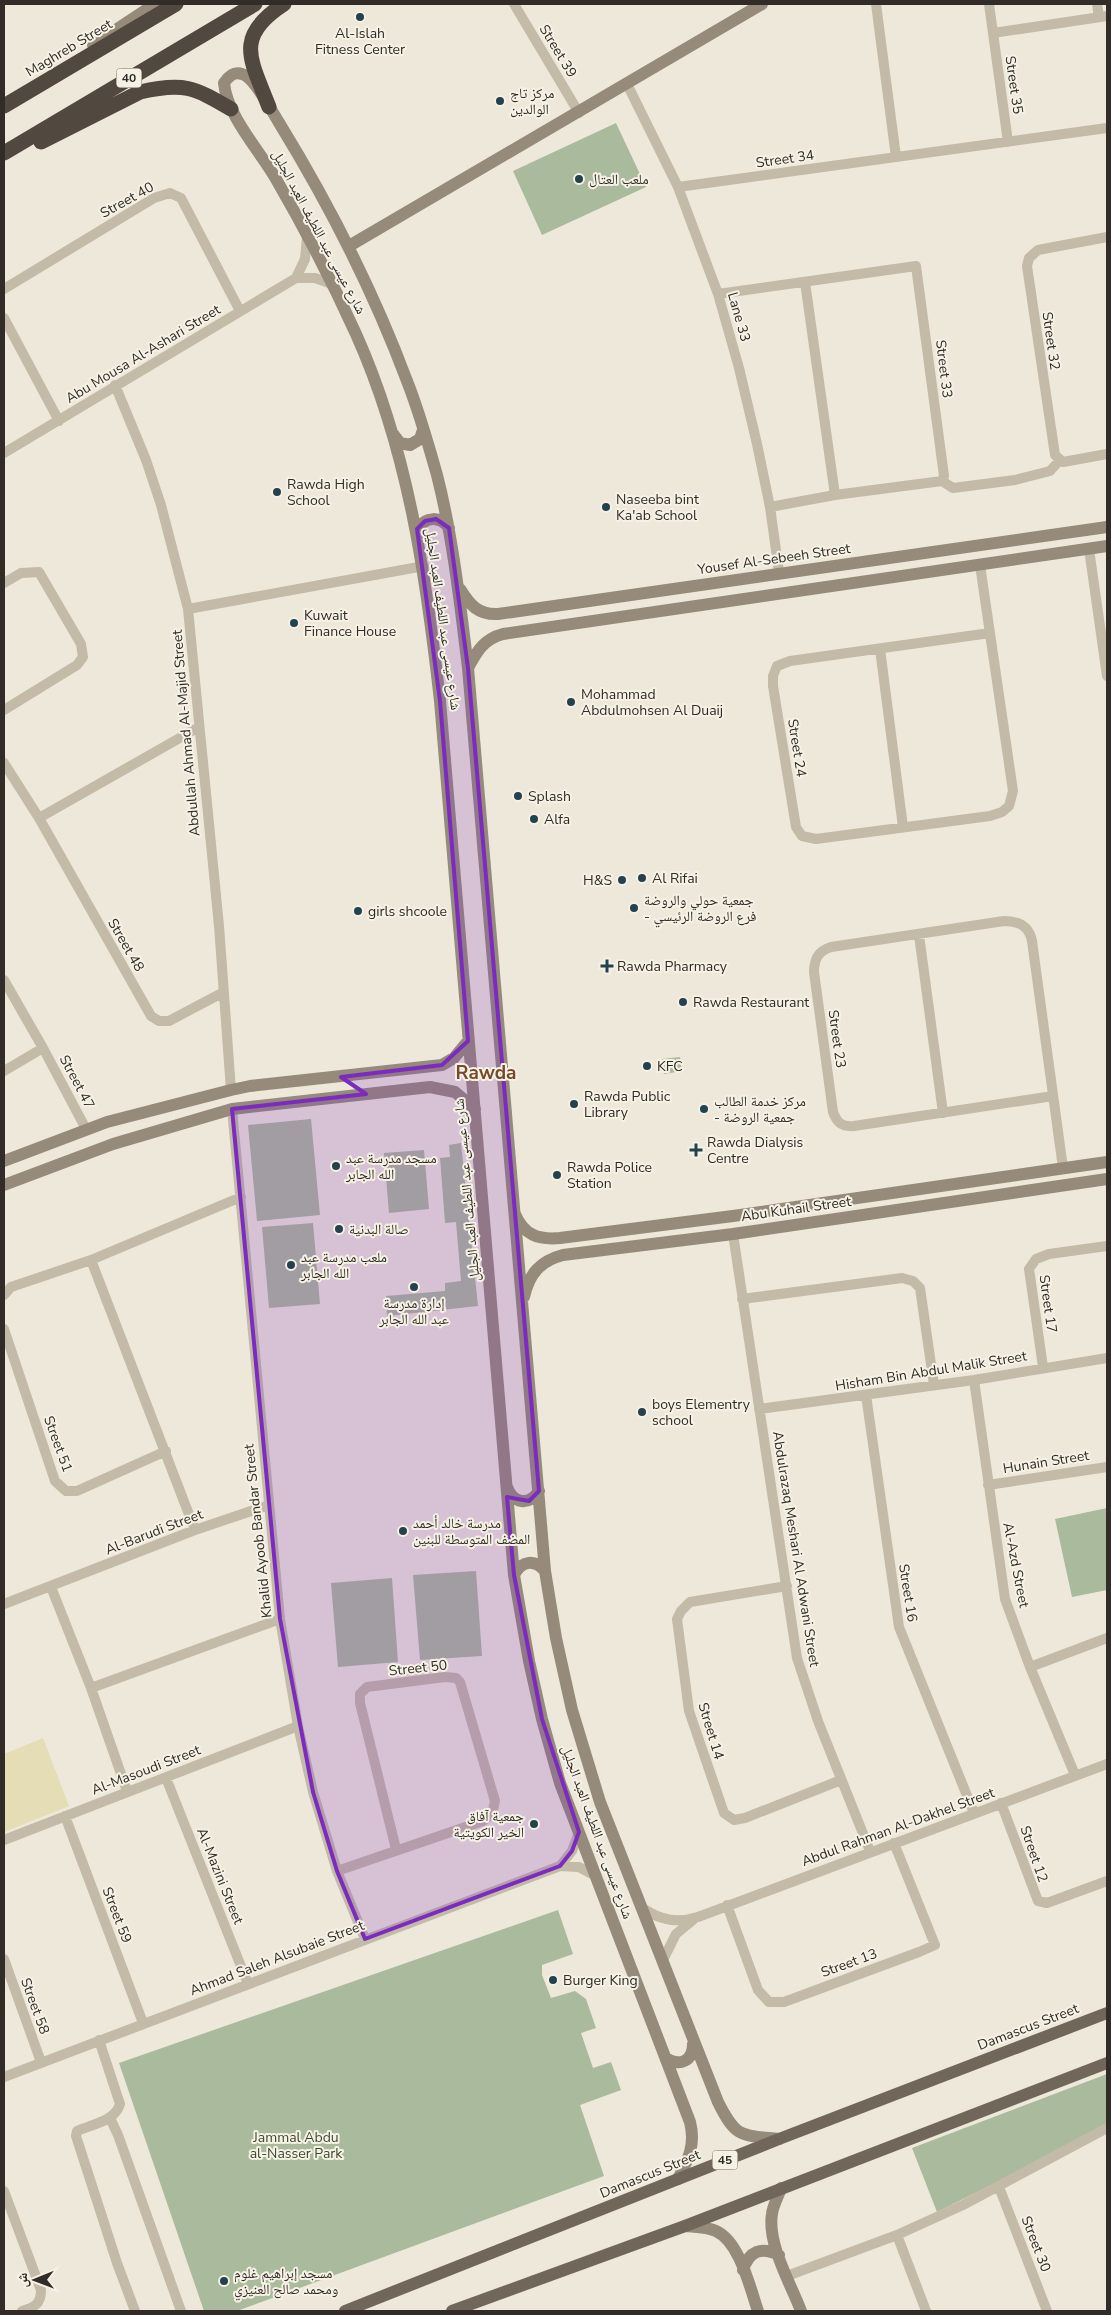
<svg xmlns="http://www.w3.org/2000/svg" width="1111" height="2315" viewBox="0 0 1111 2315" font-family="'Nunito Sans','Noto Naskh Arabic',sans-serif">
<rect width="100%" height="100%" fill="#ede8da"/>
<path fill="#aaba9c" d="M616,123L646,187L542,235L513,171Z
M680,1057L682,1071L664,1074L662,1059Z
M311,1119L320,1215L257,1221L248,1125Z
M461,1143L478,1306L387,1316L386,1296L445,1291V1283L461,1281L456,1222L445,1223L440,1158L450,1157L449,1145Z
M424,1150L429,1209L389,1213L384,1153Z
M313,1223L320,1304L269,1308L262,1227Z
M1107,1508V1590L1072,1597L1055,1519Z
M476,1571L482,1656L420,1660L413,1575Z
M392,1578L398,1662L338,1667L331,1583Z
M558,1910L573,1954L542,1965V1975L551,1998L575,1991L586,1999L596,2028L581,2033L593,2068L611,2062L621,2090L580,2105L604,2176L237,2311H204L119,2063Z
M1107,2074V2127L937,2212L912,2148Z"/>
<path fill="#e4ddb5" d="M43,1738L69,1806L4,1832V1754Z"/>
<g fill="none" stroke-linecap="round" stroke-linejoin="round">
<path stroke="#c3baa8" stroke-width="10" d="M514,4L579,113
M876,4L896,157
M989,4L1008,142
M1097,4L1099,17
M993,33L1107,16
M627,84L678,187L718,294L739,368L757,444L770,507L779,572
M678,187L1107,128
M1107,237L1038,250L1029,258L1027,266L1055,455L1063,462L1107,454
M296,278L305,259L307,237
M805,282L835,495
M4,289L154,198L170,193L181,198L240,311
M718,294L916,266L944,476L942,481
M4,318L59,421
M115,385L146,460L161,505L188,609L219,926L231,1090
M4,453L296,278H315L332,284
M942,481L953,488L1015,480L1050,471L1060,460
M770,507L835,495L942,481
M1089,549L1107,676
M980,565L1013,791L1009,806L1002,812L990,816L816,839L802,836L796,827L773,686V676L777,666L790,661L990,633
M4,583L21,573L39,572L81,644L83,657L77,665L4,710
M188,609L424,566
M880,649L903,827
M4,763L39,818L151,1016L159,1021H169L222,993
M39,818L199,727
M919,935L943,1113
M4,980L43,1048L86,1129
M4,1071L43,1048
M1053,1096L854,1126C842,1127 837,1123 833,1112L814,972C814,958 819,951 831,947L1004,921C1019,921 1029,926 1032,941L1063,1168
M232,1109L280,1619L298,1726L313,1792L337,1871L365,1939
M733,1234L797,1658L818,1721L870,1851
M91,1260L195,1530
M4,1295L11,1287L91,1260L241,1197
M742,1299L902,1278L913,1281L920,1288L934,1385
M4,1329L55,1481L66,1491H77L166,1451
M1043,1367L1029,1269L1036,1259L1049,1254L1107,1246
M974,1380L1005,1599L1030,1667L1075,1775
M866,1395L899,1627L974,1813
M759,1409L974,1380L1107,1358
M988,1485L1107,1467
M787,1586L690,1602L681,1611L677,1619L689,1711L724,1813L734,1820L745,1818L841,1780
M51,1587L91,1688L127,1791
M4,1604L195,1530L269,1505
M1030,1667L1107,1638
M91,1688L280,1619
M166,1778L248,1984
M1001,1803L1038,1901L1047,1903L1107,1881
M65,1816L143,2023
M4,1840L298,1726
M560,1866L572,1851L579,1832
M337,1871L483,1821L492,1814L495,1801L460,1682L456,1678L445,1677L367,1687L360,1694V1703L396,1849
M727,1905L758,1990L769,2002H784L919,1952L935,1945L894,1843
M644,1909C662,1921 678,1923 698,1917L1107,1764
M4,1959L41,2062
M663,1960L676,1934L693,1920
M99,2040L120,2104C115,2121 93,2124 77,2131L76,2136L117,2263L135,2311
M4,2077L560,1866L579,1867L596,1876
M110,2118L118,2135L181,2311
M999,2187L1047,2311
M4,2191L41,2290C41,2304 35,2307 22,2311
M897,2235L926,2311
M787,2276L897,2235L963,2205L1107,2128"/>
<path stroke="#968a7a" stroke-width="12" d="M93,45L155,4
M349,246L762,4
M393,434L400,443L410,445L420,439L423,430
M417,529C426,516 440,516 449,528
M460,589C470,605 478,615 498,614L1107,527
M468,668C477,651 484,639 503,634L1107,546
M4,1161L107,1122L231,1090L250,1086L442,1065L454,1058L468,1041
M4,1185L113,1144L232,1109L430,1087L455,1092L475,1109
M515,1214C524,1235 538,1240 560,1238L733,1216L1107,1162
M524,1297C529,1274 540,1261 563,1255L733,1234L1107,1179
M507,1487C513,1504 529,1506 539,1491
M514,1575C522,1560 535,1559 545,1571
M666,2058C680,2067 693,2061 693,2044
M678,2179C688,2160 696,2145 690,2122L560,1783L542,1719L529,1661L514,1575L440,701C426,575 408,450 356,334C332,281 305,229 276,179C260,151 227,116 224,83C228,77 233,71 242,74C254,77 271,110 278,121C329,204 373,290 407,381C419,411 428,443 437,475C453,538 460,603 468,668L545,1571L556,1638L572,1710L600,1802L718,2102C736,2138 740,2135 779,2139
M781,2188C778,2197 773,2205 772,2214C767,2244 791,2284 801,2311
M685,2226C695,2227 707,2227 716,2231C740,2242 750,2288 758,2311
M743,2270C749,2251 761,2246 779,2255"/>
<path stroke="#71665a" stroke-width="12" d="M345,2311L779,2139L1107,2013
M452,2311L685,2226L1107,2063"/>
<path stroke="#51483f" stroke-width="15" d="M4,106L176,4
M269,107C251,60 233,37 284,4
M41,142L140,92C183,82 194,87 231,109
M4,153L255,4"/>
</g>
<path fill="#7b2cbf" fill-opacity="0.2" stroke="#7b2cbf" stroke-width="4" stroke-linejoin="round" d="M436,519L449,528L468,668L539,1491L529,1501L507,1497L514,1575L542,1719L579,1832L572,1851L560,1866L365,1939L337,1871L313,1792L280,1619L232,1109L366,1094L341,1077L442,1065L468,1041L440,701L417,529L425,521Z"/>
<g fill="#23424d" stroke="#f6f1e5" stroke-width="2">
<circle cx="360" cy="17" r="5"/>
<circle cx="500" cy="101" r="5"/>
<circle cx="579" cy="179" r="5"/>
<circle cx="277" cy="492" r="5"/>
<circle cx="606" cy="507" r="5"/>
<circle cx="294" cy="623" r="5"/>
<circle cx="571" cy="702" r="5"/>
<circle cx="518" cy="796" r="5"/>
<circle cx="534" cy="819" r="5"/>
<circle cx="642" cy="878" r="5"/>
<circle cx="622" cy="880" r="5"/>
<circle cx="634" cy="908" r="5"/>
<circle cx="358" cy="911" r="5"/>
<path d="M604.5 958.5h5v5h5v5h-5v5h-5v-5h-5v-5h5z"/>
<circle cx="683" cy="1002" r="5"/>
<circle cx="647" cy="1066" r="5"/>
<circle cx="574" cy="1104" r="5"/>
<circle cx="704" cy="1109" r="5"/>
<path d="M693.5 1142.5h5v5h5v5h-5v5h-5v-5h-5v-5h5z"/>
<circle cx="336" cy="1166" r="5"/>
<circle cx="557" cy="1175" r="5"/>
<circle cx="339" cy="1229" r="5"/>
<circle cx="291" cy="1265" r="5"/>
<circle cx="414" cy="1287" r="5"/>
<circle cx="642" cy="1412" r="5"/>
<circle cx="403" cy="1531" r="5"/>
<circle cx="534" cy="1824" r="5"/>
<circle cx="553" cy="1980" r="5"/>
<circle cx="224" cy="2281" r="5"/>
</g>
<g text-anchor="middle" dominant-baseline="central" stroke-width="4" stroke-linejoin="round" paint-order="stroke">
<g fill="#f6f1e5" stroke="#6c6760" stroke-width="1">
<rect x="116.5" y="68.5" width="25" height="19" rx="4"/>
<rect x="712.5" y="2150.5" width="25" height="19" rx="4"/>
</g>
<g font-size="12" font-weight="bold" fill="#312c27">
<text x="129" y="78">40</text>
<text x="725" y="2160">45</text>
</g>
<g font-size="14" fill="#312c27" stroke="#f6f1e5" text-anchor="start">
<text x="360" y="33" text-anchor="middle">Al-Islah<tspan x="360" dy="16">Fitness Center</tspan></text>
<text x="510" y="93">مركز تاج<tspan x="510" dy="16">الوالدين</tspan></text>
<text x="589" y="179">ملعب العتال</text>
<text x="287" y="484">Rawda High<tspan x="287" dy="16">School</tspan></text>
<text x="616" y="499">Naseeba bint<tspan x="616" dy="16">Ka'ab School</tspan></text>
<text x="304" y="615">Kuwait<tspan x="304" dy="16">Finance House</tspan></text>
<text x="581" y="694">Mohammad<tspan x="581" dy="16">Abdulmohsen Al Duaij</tspan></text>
<text x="528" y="796">Splash</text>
<text x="544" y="819">Alfa</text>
<text x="652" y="878">Al Rifai</text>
<text x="612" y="880" text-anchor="end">H&amp;S</text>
<text x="644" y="900">جمعية حولي والروضة<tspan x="644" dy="16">- فرع الروضة الرئيسي</tspan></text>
<text x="368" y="911">girls shcoole</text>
<text x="617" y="966">Rawda Pharmacy</text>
<text x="693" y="1002">Rawda Restaurant</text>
<text x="657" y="1066">KFC</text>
<text x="584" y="1096">Rawda Public<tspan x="584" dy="16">Library</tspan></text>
<text x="714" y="1101">مركز خدمة الطالب<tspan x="714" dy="16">- جمعية الروضة</tspan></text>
<text x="707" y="1142">Rawda Dialysis<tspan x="707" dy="16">Centre</tspan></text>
<text x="346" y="1158">مسجد مدرسة عبد<tspan x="346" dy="16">الله الجابر</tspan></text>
<text x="567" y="1167">Rawda Police<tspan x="567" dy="16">Station</tspan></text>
<text x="349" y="1229">صالة البدنية</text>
<text x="301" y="1257">ملعب مدرسة عبد<tspan x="301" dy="16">الله الجابر</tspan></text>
<text x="414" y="1303" text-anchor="middle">إدارة مدرسة<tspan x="414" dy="16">عبد الله الجابر</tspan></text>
<text x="652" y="1404">boys Elementry<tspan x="652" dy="16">school</tspan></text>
<text x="413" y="1523">مدرسة خالد أحمد<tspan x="413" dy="16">المضف المتوسطة للبنين</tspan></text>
<text x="524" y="1816" text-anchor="end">جمعية آفاق<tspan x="524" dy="16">الخير الكويتية</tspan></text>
<text x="563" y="1980">Burger King</text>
<text x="234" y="2273">مسجد إبراهيم غلوم<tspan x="234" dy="16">ومحمد صالح العنيزي</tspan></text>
</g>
<g font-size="14" fill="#312c27" stroke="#f6f1e5">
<text transform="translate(69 48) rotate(-31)">Maghreb Street</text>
<text transform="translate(558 51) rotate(59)">Street 39</text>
<text transform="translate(1014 85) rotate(82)">Street 35</text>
<text transform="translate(785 159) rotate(-8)">Street 34</text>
<text transform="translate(127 200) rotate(-29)">Street 40</text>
<text transform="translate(319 232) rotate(62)">شارع عيسى عبد اللطيف العبد الجليل</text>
<text transform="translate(739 317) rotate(74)">Lane 33</text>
<text transform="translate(1051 341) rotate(82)">Street 32</text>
<text transform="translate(143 354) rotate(-31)">Abu Mousa Al-Ashari Street</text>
<text transform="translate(944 369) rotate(83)">Street 33</text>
<text transform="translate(774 559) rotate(-8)">Yousef Al-Sebeeh Street</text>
<text transform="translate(443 619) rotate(82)">شارع عيسى عبد اللطيف العبد الجليل</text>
<text transform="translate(186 733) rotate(-95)">Abdullah Ahmad Al-Majid Street</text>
<text transform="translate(797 748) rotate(81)">Street 24</text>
<text transform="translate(126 945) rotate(60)">Street 48</text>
<text transform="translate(837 1039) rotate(82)">Street 23</text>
<text transform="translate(77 1082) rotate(62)">Street 47</text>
<text transform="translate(467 1190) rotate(-95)">شارع عيسى عبد اللطيف العبد الجليل</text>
<text transform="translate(796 1209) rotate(-8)">Abu Kuhail Street</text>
<text transform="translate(1048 1304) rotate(82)">Street 17</text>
<text transform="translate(931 1371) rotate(-9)">Hisham Bin Abdul Malik Street</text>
<text transform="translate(58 1444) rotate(70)">Street 51</text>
<text transform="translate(1046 1462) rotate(-9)">Hunain Street</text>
<text transform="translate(258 1531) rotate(-96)">Khalid Ayoob Bandar Street</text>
<text transform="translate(154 1532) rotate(-21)">Al-Barudi Street</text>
<text transform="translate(796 1549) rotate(81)">Abdulrazaq Meshari Al Adwani Street</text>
<text transform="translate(1016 1565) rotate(79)">Al-Azd Street</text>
<text transform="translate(908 1593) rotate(81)">Street 16</text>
<text transform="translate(418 1668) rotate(-6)">Street 50</text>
<text transform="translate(711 1731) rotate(73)">Street 14</text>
<text transform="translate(146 1770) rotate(-21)">Al-Masoudi Street</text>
<text transform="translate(898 1827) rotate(-20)">Abdul Rahman Al-Dakhel Street</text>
<text transform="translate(597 1832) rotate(70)">شارع عيسى عبد اللطيف العبد الجليل</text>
<text transform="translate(1034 1854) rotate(71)">Street 12</text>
<text transform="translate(220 1876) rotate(68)">Al-Mazini Street</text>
<text transform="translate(117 1915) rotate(69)">Street 59</text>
<text transform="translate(277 1958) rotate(-21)">Ahmad Saleh Alsubaie Street</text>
<text transform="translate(849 1963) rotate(-20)">Street 13</text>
<text transform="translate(35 2006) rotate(70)">Street 58</text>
<text transform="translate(1028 2027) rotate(-21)">Damascus Street</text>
<text transform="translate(650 2174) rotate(-22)">Damascus Street</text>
<text transform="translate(1036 2244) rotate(69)">Street 30</text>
</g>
<g font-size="14" fill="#3b4c2e" stroke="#f6f1e5">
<text x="296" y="2137">Jammal Abdu<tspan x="296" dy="16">al-Nasser Park</tspan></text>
</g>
<g font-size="19" font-weight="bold" fill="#754b2b" stroke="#f6f1e5">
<text x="486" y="1073">Rawda</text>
</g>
</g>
<rect width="1111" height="2315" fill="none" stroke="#312c27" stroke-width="10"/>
<g transform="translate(35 2280) rotate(269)" stroke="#f6f1e5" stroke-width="4" paint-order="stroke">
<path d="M0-4L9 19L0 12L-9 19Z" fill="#312c27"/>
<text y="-8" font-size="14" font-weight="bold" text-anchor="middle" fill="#312c27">ش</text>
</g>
</svg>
